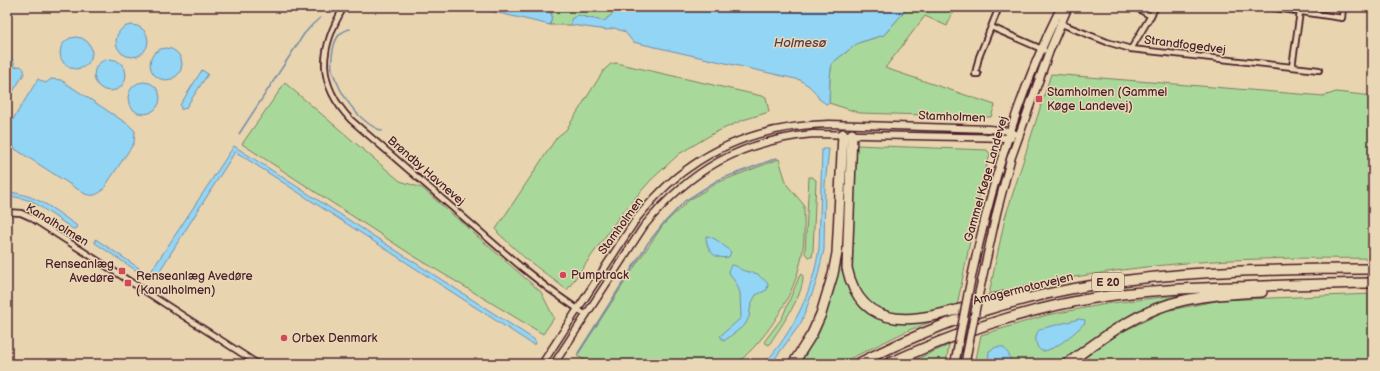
<svg xmlns="http://www.w3.org/2000/svg" width="1380" height="371" viewBox="0 0 1380 371" font-family="'Balsamiq Sans',sans-serif">
<rect width="100%" height="100%" fill="#e9d4b0"/>
<filter id="ink" filterUnits="userSpaceOnUse"><feTurbulence type="fractalNoise" baseFrequency=".025" numOctaves="2"/><feDisplacementMap in="SourceGraphic" scale="8" xChannelSelector="R" yChannelSelector="G"/><feConvolveMatrix kernelMatrix="1 2 1 2 8 2 1 2 1" color-interpolation-filters="sRGB"/></filter>
<g filter="url(#ink)">
<path fill="#a9d99a" stroke="#7a7c62" d="M542,7H621L604,21L585,17L582,16L573,19L571,25H550L552,13L549,10Z
M907,7H955L947,26L925,16L885,68L995,105L991,117L860,113L829,103L830,77L832,63L858,43L884,35L904,12Z
M616,63L766,97L769,112L743,120L714,133L679,154L650,181L622,213L567,290L525,258L498,233L496,229L557,137L566,130L604,70L611,64Z
M1051,74L1324,96L1336,92L1373,96V258C1336,259 1298,257 1261,259C1171,261 1076,274 989,294L1005,218Z
M285,83L400,181L422,188L541,292L554,318L543,334L412,255L242,144Z
M845,144H847L844,264L847,283L855,298L867,309L931,319V322L909,330L839,364H797L823,321L830,300L837,276Z
M855,145L987,150L990,154L980,192L957,306L913,316L899,315L884,311L873,306L862,297L850,265Z
M779,159L787,185L804,205C804,222 805,239 802,255C795,295 768,338 736,364H592L577,356L639,260L663,225L688,201L719,182Z
M809,177H812L816,180L813,251L812,257H808L805,253Z
M801,274L803,276C804,294 782,325 772,340L769,345L764,342L782,318L800,275Z
M1187,294L1188,297L1179,299L1079,351L1060,364H975L981,335L1047,315L1112,303Z
M1373,294V364H1076L1120,333L1165,311L1221,300Z
M949,345L946,364H905Z"/>
<path fill="#92d5f4" stroke="#758ca4" d="M473,7H542L549,10L552,16L550,25Z
M621,7H907L904,12L884,35L858,43L832,63L830,77L829,103L826,104L819,99L815,92L809,86L800,80L633,42L625,32L614,28L607,30L571,25V19L578,15L585,17L604,21Z
M116 41a16 16 0 1 1 32 0a16 16 0 1 1-32 0Z
M60 53a16 16 0 1 1 32 0a16 16 0 1 1-32 0Z
M150 64a16 16 0 1 1 32 0a16 16 0 1 1-32 0Z
M9,58L14,62V67L20,66C24,68 25,70 24,74L7,101V59Z
M94 75a16 16 0 1 1 32 0a16 16 0 1 1-32 0Z
M202,70L208,74L185,109L184,108L182,110L180,108L181,107L180,105Z
M38,79L46,83L51,79L61,80L129,125L135,131L134,143L102,191C95,196 92,196 85,194L15,149L9,142L7,129Z
M128 98a16 16 0 1 1 32 0a16 16 0 1 1-32 0Z
M234,146L535,340V342L536,343V344H532L236,152H235L159,272L153,278L150,273Z
M822,149H829L825,185L824,250L816,283L801,323L771,364H764C793,332 813,291 819,248Z
M7,192C36,194 53,209 76,225L77,228L73,229L32,201L16,197H7Z
M706,236C716,237 724,246 731,252L729,257C714,260 706,250 706,236Z
M95,239L97,240L139,268L140,270L137,271L95,243Z
M731,265C737,265 738,268 742,270C746,272 753,272 758,274C761,279 767,280 768,285L767,290L756,295L751,304L749,317L745,325L724,341L720,336L741,318L740,293L737,285L728,271Z
M1079,319L1085,320V323C1074,333 1062,345 1048,350C1036,356 1032,336 1040,329Z
M996,347H1003C1008,352 1011,357 1011,364H988L989,351Z"/>
<g fill="none" stroke-linecap="round" stroke-linejoin="round">
<path stroke="#758ca4" stroke-width="1.5" d="M350,29C341,31 337,36 334,45C332,53 331,62 332,70C333,74 335,78 337,82C345,101 361,123 382,131
M239,134L304,34L313,24L320,18
M578,353L648,243L663,224L685,201L718,180L777,158"/>
<g stroke="#4a1f2b" stroke-width="8">
<path id="minor" d="M344,7C319,49 316,83 351,120L520,266L549,289L586,315
M1135,7L1151,16
M1269,7L1342,18L1343,7
M1059,23L1107,42L1131,49L1319,70
M991,27L1044,50
M1131,49L1156,7
M1292,67L1300,12
M978,74H975L979,57L999,7
M7,212L21,213L30,217L258,364"/>
</g>
<g stroke="#4a1f2b" stroke-width="9">
<path id="tertiary" d="M542,364L637,218C653,199 669,181 690,167C731,138 779,125 829,124L989,129L1010,131L1019,136
M554,364L644,226C690,170 740,141 813,134L1011,138"/>
</g>
<g stroke="#4a1f2b" stroke-width="10">
<path id="secondary" d="M968,294C988,195 1016,97 1061,7
M977,302L997,211L1011,158L1049,52L1068,7
M954,364L956,357
M965,364L967,353"/>
</g>
<g stroke="#4a1f2b" stroke-width="12">
<path id="motorway" d="M852,134L847,268C865,350 945,311 1000,298C1008,296 1016,296 1024,295
M793,364L812,334L821,314L833,274L837,253L843,134
M857,364C899,343 941,324 986,310C1111,271 1243,269 1373,269
M888,364C957,332 1031,307 1107,296C1149,290 1191,288 1234,287C1280,285 1327,284 1373,283
M1067,364C1103,337 1140,309 1185,300C1210,295 1236,293 1262,292"/>
</g>
<use href="#minor" stroke="#ead7b5" stroke-width="4.5"/>
<use href="#tertiary" stroke="#ead7b5" stroke-width="6"/>
<use href="#secondary" stroke="#ead7b5" stroke-width="7"/>
<use href="#motorway" stroke="#ead7b5" stroke-width="9"/>
<g stroke="#4a1f2b" stroke-width="10" stroke-linecap="butt">
<path id="secondary-bridge" d="M967,353L977,302
M956,357L968,294"/>
</g>
<use href="#secondary-bridge" stroke="#ead7b5" stroke-width="7"/>
</g>
</g>
<g fill="#d1495b" stroke="#ead7b5" stroke-width="1.5">
<rect x="1035" y="95" width="8" height="8" rx="2"/>
<rect x="118" y="267" width="8" height="8" rx="2"/>
<circle cx="563" cy="275" r="4"/>
<rect x="124" y="279" width="8" height="8" rx="2"/>
<circle cx="284" cy="338" r="4"/>
</g>
<g text-anchor="middle" dominant-baseline="central" stroke-width="3" stroke-linejoin="round" paint-order="stroke">
<rect fill="#ead7b5" stroke="#7a5654" stroke-width="1" x="1092" y="273" width="32" height="18" rx="3"/>
<g font-size="11" font-weight="bold" fill="#4a1f2b">
<text x="1108" y="282">E 20</text>
</g>
<g font-size="12" fill="#4a1f2b" stroke="#ead7b5">
<text transform="translate(1185 45) rotate(7)">Strandfogedvej</text>
<text transform="translate(952 117) rotate(2)">Stamholmen</text>
<text transform="translate(426 171) rotate(41)">Brøndby Havnevej</text>
<text transform="translate(986 179) rotate(-74)">Gammel Køge Landevej</text>
<text transform="translate(57 225) rotate(31)">Kanalholmen</text>
<text transform="translate(621 226) rotate(-54)">Stamholmen</text>
<text transform="translate(1023 289) rotate(-14)">Amagermotorvejen</text>
</g>
<g font-size="12" fill="#4a1f2b" stroke="#ead7b5" text-anchor="start">
<text x="1047" y="92">Stamholmen (Gammel<tspan x="1047" dy="14">Køge Landevej)</tspan></text>
<text x="114" y="264" text-anchor="end">Renseanlæg<tspan x="114" dy="14">Avedøre</tspan></text>
<text x="571" y="275">Pumptrack</text>
<text x="136" y="276">Renseanlæg Avedøre<tspan x="136" dy="14">(Kanalholmen)</tspan></text>
<text x="292" y="338">Orbex Denmark</text>
</g>
<g font-size="13" font-style="italic" fill="#553a49" stroke="#ead7b5">
<text x="800" y="43">Holmesø</text>
</g>
</g>
<rect width="1380" height="371" fill="none" stroke="#ead7b5" stroke-width="24"/>
<rect x="12" y="12" width="1356" height="347" fill="none" stroke="#4a1f2b" stroke-width="1.5" filter="url(#ink)"/>
</svg>
